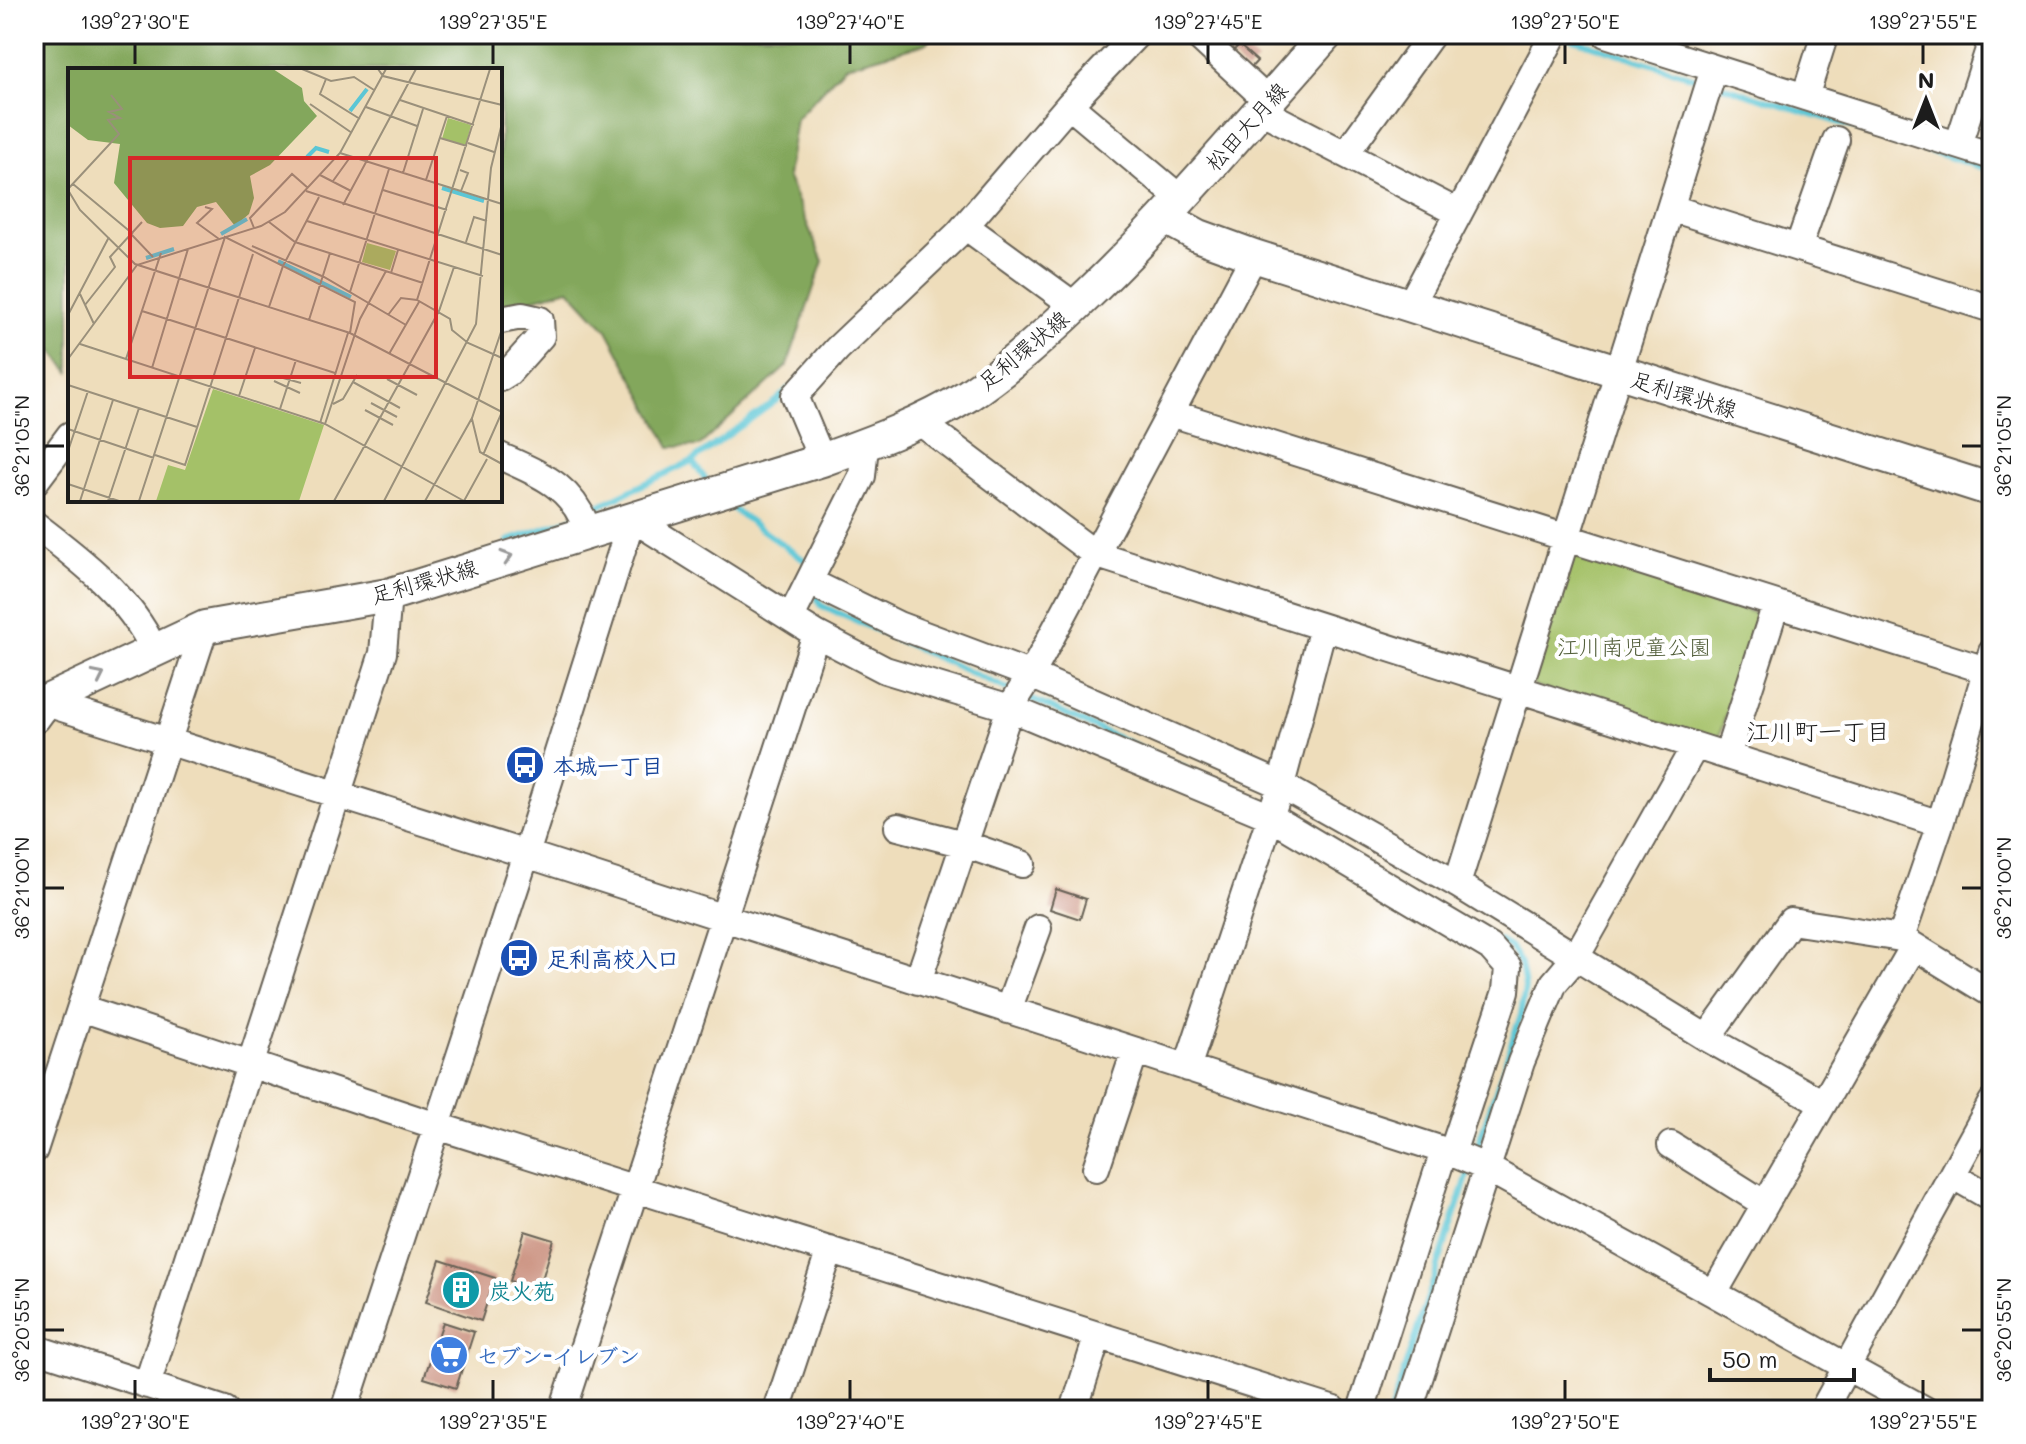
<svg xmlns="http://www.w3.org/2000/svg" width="2026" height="1444" viewBox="0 0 2026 1444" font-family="Mali,'Klee One',sans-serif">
<rect width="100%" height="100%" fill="#fff"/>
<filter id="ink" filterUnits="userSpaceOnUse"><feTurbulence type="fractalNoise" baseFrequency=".0125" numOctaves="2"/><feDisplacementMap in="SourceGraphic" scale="16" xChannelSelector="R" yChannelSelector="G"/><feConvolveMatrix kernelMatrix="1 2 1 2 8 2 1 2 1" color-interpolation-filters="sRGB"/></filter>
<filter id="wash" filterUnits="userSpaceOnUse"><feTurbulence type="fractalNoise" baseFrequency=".006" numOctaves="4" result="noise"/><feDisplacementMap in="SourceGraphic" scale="32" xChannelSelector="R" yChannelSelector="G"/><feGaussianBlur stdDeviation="1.8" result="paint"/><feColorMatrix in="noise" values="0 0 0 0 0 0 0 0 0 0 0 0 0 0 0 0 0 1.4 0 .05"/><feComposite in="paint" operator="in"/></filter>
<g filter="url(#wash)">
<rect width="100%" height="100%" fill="#edb"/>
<path fill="#a4c168" stroke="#606e42" stroke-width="2" d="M1579,556L1757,614L1718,740L1535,687L1530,677L1568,558Z"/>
<path fill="#83a75c" stroke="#50623c" stroke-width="2" d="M34,34H935L927,43L845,66L796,119L787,176L823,261L787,366L699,446L670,447L607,330L569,289L500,308V70H70V372L34,327Z"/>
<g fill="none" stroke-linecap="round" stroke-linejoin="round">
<path stroke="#5bc6d5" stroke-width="6" d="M1560,35L1705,81
M1716,84L1992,171
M692,461L709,484
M723,502L807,562L809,567
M586,512L692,461L777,400L788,389
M508,541L576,517
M816,593L820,605L1014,692
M1024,696L1186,768
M1474,1157L1521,1014L1525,987L1521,964L1510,947L1500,941
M1391,1410L1470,1168"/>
</g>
<g id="blocks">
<path fill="#ce9786" d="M1239,45L1257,61L1247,72L1229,55Z
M1056,889L1086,899L1080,919L1050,909Z
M525,1231L554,1240L539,1289L510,1281Z
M440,1260L495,1278L481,1321L426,1302Z
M443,1322L474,1332L456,1388L424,1378Z"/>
</g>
</g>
<g filter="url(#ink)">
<use href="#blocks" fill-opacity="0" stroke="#666054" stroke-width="2"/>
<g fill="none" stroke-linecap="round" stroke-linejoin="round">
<g stroke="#666054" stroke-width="30">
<path id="minor" d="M1196,34L1268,101
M1606,34L1992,156
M1805,97L1825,34
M1069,105L1137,34
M1260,110L1459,213
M1958,145L1992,40
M1346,153L1432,34
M1671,208L1992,309
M965,226L1075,306
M1798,248L1836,140
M1410,305L1554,34
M500,378L508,373L541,336L540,320L522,316L501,320
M1171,413L1992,672
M920,422L1095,554L1940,824
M500,456C541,475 572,485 588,531
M822,460L795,396L837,349L958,234L1069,105L1181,199
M34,483L70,435
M34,524C80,559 129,596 154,650
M810,582L898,625L1031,675L1281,785L1457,884L1707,1038L1823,1103
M791,617L862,476L865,445
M37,700L526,854L1452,1153L1485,1167L1925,1410
M1727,756L1776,604
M898,827L964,844L1022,864
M1457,884L1714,69
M1901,938L1940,824L1992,652
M918,981L1010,708L1031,675L1254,256
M81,1008L437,1126L1334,1410
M1008,1010L1038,928
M1707,1038L1791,921L1901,938L1992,994
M1187,1068L1281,785L1323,627
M1671,1145L1765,1204
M34,1150L205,627
M1096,1168L1135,1051
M1952,1175L1992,1198
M1714,1293L1914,946
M34,1348L225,1410
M147,1385L383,653L388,595
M344,1410L526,854L632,518L816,634L885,670L1010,708L1271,817L1490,947L1508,967L1506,991L1452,1153
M563,1410L816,634
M777,1410L830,1250
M1074,1410L1098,1335
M1361,1410L1444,1151
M1409,1410L1521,1062L1554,983L1576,957L1695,746
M1823,1410L1992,1102"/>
</g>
<g stroke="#666054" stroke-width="36">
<path id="major" d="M1164,217L1199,236L1254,256L1992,490
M34,717L45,702L205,627L388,595L822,460C872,442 922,424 967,396C1008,369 1044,336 1079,303C1168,219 1246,125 1327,34"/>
</g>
<use href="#minor" stroke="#fff" stroke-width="26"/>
<use href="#major" stroke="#fff" stroke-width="32"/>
</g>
<defs><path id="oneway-chevron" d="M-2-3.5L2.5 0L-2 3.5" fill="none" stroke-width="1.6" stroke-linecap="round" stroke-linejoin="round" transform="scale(2)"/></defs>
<g stroke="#999">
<use href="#oneway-chevron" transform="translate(507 557) rotate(-17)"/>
<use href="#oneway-chevron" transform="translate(99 676) rotate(-26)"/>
</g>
</g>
<path fill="none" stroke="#1c1c1c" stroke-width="3" d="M135,44V64M493,44V64M850,44V64M1208,44V64M1565,44V64M1923,44V64M44,446H64M1962,446H1982M44,888H64M1962,888H1982M44,1330H64M1962,1330H1982M135,1380V1400M493,1380V1400M850,1380V1400M1208,1380V1400M1565,1380V1400M1923,1380V1400"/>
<defs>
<g id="bus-disc" transform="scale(2)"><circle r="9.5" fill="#1a4fb4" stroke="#fff"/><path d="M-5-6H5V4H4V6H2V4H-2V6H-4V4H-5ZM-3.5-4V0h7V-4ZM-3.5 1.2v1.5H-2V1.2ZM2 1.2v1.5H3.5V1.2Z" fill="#fff"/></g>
<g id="building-disc" transform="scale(2)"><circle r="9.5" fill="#0f9aa8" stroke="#fff"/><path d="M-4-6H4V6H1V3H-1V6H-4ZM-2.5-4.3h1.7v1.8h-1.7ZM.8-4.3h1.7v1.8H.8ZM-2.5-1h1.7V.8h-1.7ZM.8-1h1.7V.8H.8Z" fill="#fff"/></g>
<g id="supermarket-disc" transform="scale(2)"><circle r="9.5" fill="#3f7fe0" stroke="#fff"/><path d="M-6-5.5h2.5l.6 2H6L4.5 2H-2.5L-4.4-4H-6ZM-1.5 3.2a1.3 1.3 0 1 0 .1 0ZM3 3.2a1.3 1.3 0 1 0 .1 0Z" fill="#fff"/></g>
</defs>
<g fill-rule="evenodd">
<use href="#bus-disc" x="525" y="765"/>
<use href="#bus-disc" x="519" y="958"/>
<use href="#building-disc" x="461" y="1290"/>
<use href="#supermarket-disc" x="449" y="1355"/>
</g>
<g text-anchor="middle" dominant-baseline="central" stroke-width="8" stroke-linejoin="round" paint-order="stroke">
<g font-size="22" fill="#1c1c1c" stroke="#fff">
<text transform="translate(1246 126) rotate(-48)">松田大月線</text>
<text transform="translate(1023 350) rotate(-40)">足利環状線</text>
<text transform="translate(1684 394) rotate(17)">足利環状線</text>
<text transform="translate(424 581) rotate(-16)">足利環状線</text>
</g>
<g font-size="22" fill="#525e3a" stroke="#fff">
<text x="1634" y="646">江川南児童公園</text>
</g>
<g font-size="22" font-weight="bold" fill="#164399" stroke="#fff" text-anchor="start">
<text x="553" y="765">本城一丁目</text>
<text x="547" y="958">足利高校入口</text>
</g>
<g font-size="22" font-weight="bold" fill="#0d838f" stroke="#fff" text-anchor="start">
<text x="489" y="1290">炭火苑</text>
</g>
<g font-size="22" font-weight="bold" fill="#366cbe" stroke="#fff" text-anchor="start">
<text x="477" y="1355">セブン-イレブン</text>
</g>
<g font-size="24" fill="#1c1c1c" stroke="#fff">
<text x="1818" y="730">江川町一丁目</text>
</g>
</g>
<g transform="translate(68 68)">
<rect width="434" height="434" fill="#edb"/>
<path d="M380,50L403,57L398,77L374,71ZM299,175L328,183L322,202L294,194ZM145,321L256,357L231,433H88L100,397L117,402Z" fill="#a4c168"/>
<path d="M0,1H205L234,20L236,33L249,48L202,97L182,108L186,130L181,146L167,158L148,134L129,139L115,158L92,160L79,155L46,115L52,76L20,72L0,57Z" fill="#83a75c"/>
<path fill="none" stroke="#5bc6d5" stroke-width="4" d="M282,43L299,21M239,89L248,80L261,84M374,120L416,133M153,166L179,151M78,190L106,181M210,193L283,229"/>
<path fill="none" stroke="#9a907b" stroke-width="2" d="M234,1L263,13L286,9L306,22M310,1L315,8L434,37M258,11L252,26L292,51M332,32L406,57M242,36L284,65M298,39L349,58M372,70L399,78M400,75L426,84M272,85L434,136M392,102L400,105L393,123M335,105L355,41M252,107L283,123M358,112L379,48M265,113L283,88M5,116L65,166M0,121L51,66L40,52L52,50L41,44L54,41L43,27M0,122L12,142L67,196L282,265L434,344L415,387M315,122L379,142M238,123L434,187M275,137L348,1M137,139L144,141L129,155L151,171M239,153L415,208M201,154L227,174L355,215M186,160L182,150L224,106L240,120M64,167L85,189M398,174L406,149L419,153M184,178L256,209L338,257M323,205L330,182M282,224L321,101M12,226L26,256M349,232L422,1M17,237L47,199L42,189L74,154M201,239L215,198L251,129M74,243L267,305M0,247L41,169M320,247L333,230L349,232L382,251L384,262L400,275L434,290M241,252L262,185M12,276L257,356L396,433L419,391M321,286L351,234M0,291L69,197L193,158L217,144L272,85L318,1M58,291L93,185M84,300L120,181M208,308L233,315M319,311L349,327M206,313L232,325M285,314L332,340M0,317L129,359M171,328L187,280M303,335L329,349M265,336L275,331L289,307M212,341L228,292M297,342L325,357M404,351L412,384L434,396M252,355L280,265M257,356L292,251L318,203M0,361L86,390M0,383L20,323M87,387L117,397L185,186M0,416L51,433M12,433L45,332M40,433L71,340M71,433L157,169L287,234L282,265M266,433L371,243L386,199M316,433L408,256L423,100L434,55M357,433L404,350L434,261"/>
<path fill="#d62828" fill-opacity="0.15" stroke="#d62828" stroke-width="4" d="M62,90H368V309H62Z"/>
<rect width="434" height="434" fill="none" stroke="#1c1c1c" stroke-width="4"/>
</g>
<rect width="2026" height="1444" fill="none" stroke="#fff" stroke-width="88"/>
<g transform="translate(1926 100)" stroke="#ffffff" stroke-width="6" paint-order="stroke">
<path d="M0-6L14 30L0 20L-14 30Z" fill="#1c1c1c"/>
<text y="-12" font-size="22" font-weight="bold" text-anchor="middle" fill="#1c1c1c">N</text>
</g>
<path d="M1710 1368v12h144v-12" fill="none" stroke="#1c1c1c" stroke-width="4"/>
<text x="1722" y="1368" font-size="24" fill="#1c1c1c" stroke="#ffffff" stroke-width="6" paint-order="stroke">50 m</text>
<rect x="44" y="44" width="1938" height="1356" fill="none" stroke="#1c1c1c" stroke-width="3"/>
<g font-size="20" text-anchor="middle" fill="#1c1c1c">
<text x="135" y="29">139°27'30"E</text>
<text x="493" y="29">139°27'35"E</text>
<text x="850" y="29">139°27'40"E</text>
<text x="1208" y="29">139°27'45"E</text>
<text x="1565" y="29">139°27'50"E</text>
<text x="1923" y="29">139°27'55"E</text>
<text transform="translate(22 446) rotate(-90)" y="7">36°21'05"N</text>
<text transform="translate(2004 446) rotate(-90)" y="7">36°21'05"N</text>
<text transform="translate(22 888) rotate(-90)" y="7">36°21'00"N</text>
<text transform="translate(2004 888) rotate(-90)" y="7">36°21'00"N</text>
<text transform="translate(22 1330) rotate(-90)" y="7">36°20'55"N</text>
<text transform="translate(2004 1330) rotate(-90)" y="7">36°20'55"N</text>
<text x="135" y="1429">139°27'30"E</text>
<text x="493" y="1429">139°27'35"E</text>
<text x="850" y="1429">139°27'40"E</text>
<text x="1208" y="1429">139°27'45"E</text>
<text x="1565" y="1429">139°27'50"E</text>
<text x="1923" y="1429">139°27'55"E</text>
</g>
</svg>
